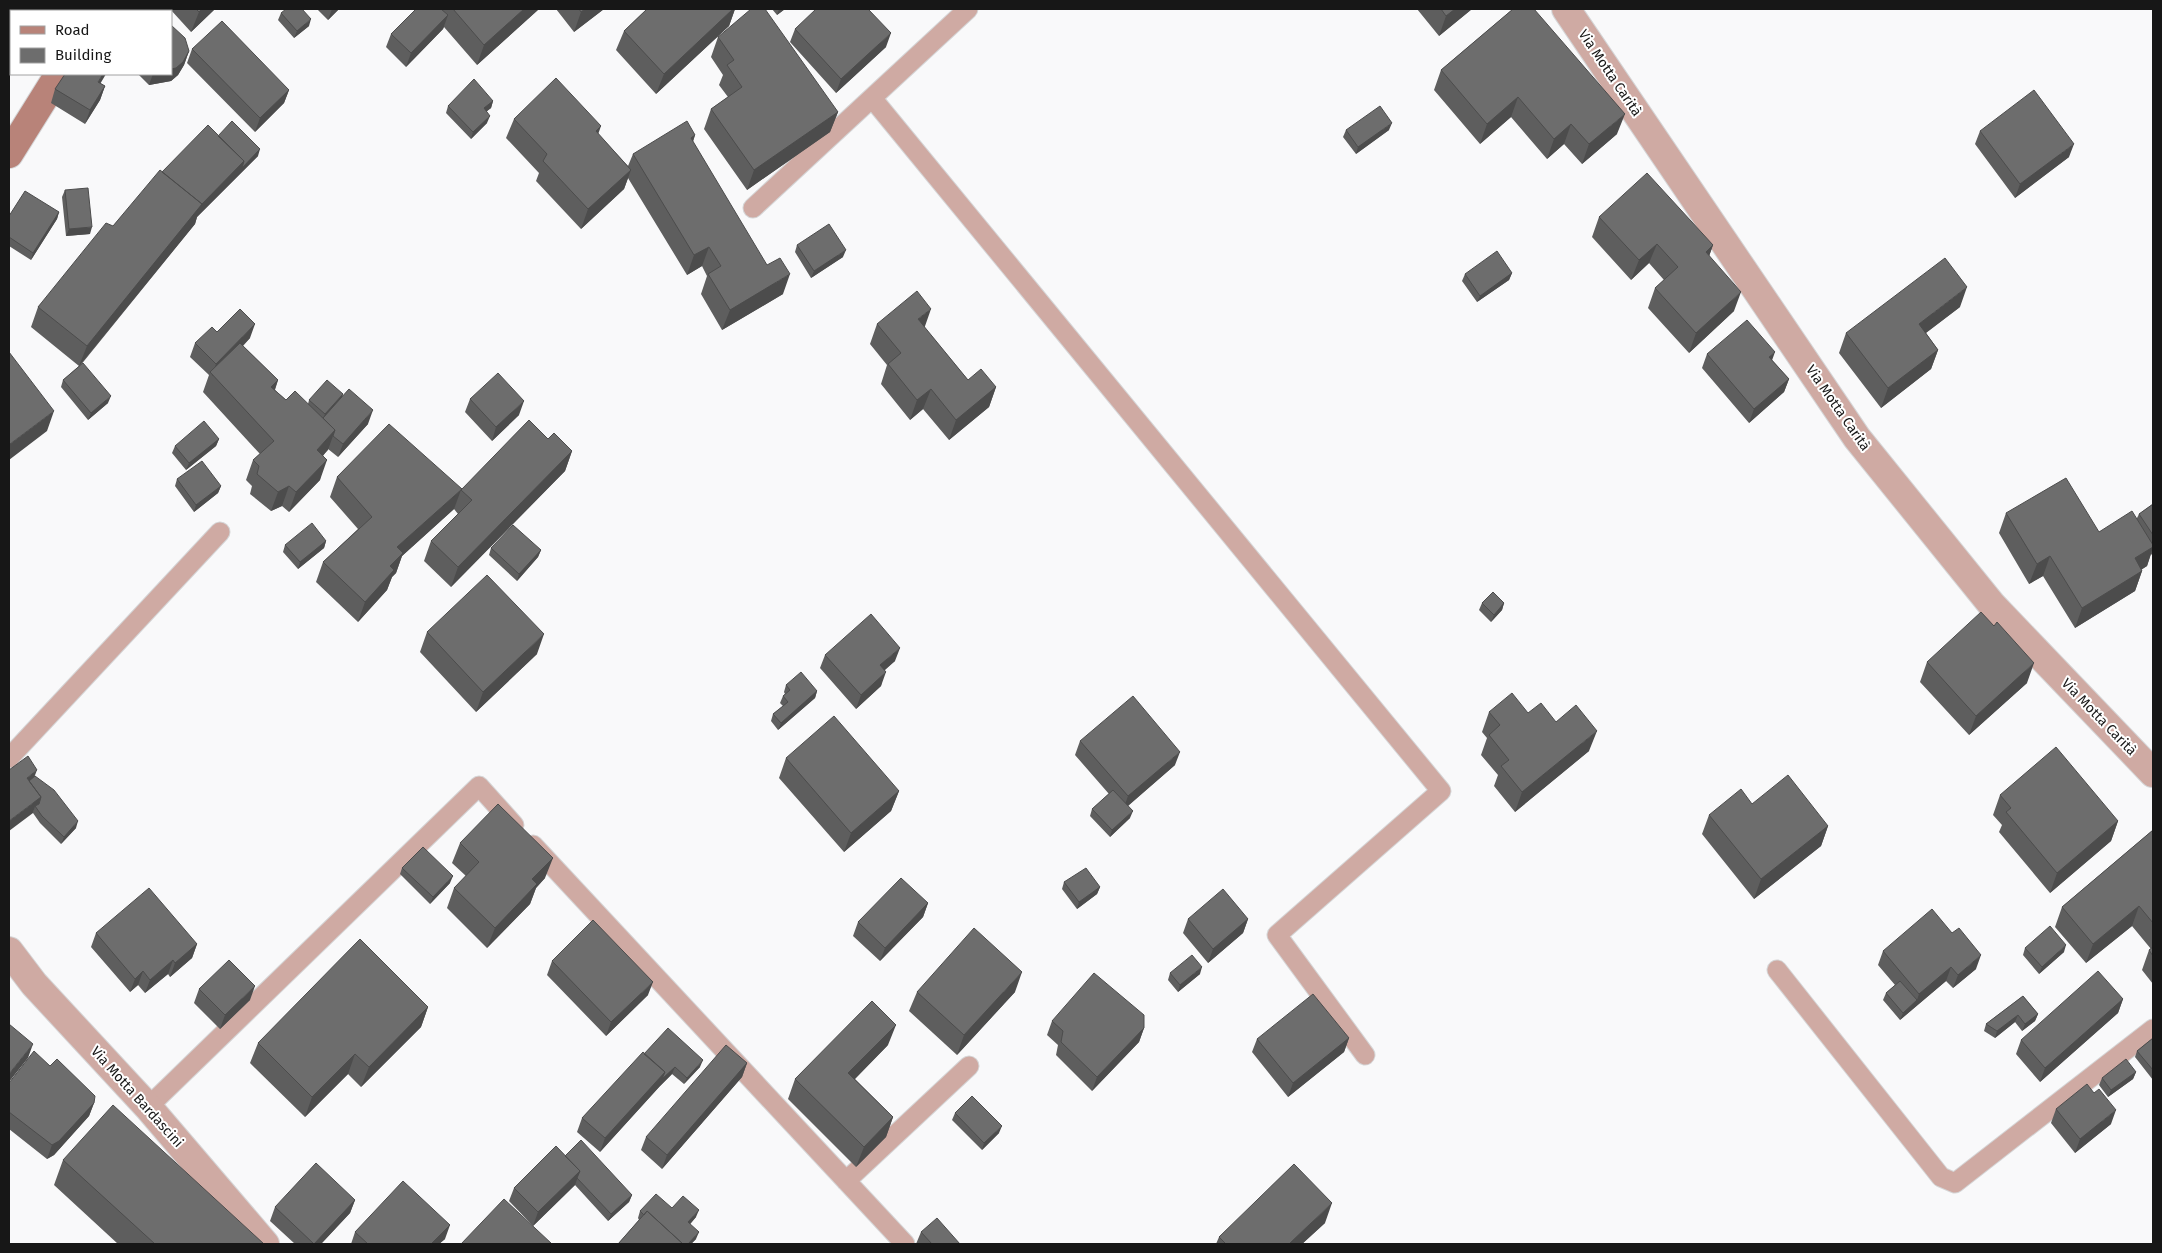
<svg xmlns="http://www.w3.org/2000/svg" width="2162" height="1253" viewBox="0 0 2162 1253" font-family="'Fira Sans',sans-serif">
<rect width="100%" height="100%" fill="#f9f9fa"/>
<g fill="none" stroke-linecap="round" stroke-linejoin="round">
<g stroke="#d5d5d6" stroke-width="21">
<path id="lane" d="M872,98L1441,791L1277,935L1365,1055
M753,208L968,9
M9,758L220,532
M533,845L905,1244
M1777,970L1941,1177L1955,1183L2153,1029
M148,1107L479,786L514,825
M846,1181L969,1066"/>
</g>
<g stroke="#d5d5d6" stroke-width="30">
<path id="street" d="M1566,9L1857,438L1992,605L2153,773
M9,951L34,984L148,1107L265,1244"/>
</g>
<g stroke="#d5d5d6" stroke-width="30">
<path id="secondary" d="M98,11L99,9
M9,154L59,74"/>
</g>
<use href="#lane" stroke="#cfaaa3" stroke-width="19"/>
<use href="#street" stroke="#cfaaa3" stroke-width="28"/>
<use href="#secondary" stroke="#b88379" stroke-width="28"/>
</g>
<path fill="#5e5e5e" d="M170,9H215L191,32Z
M317,9H339L328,20Z
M416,9H539L477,65L444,27L443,29L406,67L386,47L391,34Z
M556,9H604L574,32Z
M647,9H735L729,26L656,94L616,50L624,31Z
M772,9H785L777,15Z
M1417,9H1472L1439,36Z
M1513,9L1617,134L1582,164L1564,144L1547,159L1511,117L1480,144L1434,90L1441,70Z
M281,13L309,26L294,38L278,20Z
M795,29L886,47L836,93L790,42Z
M718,37L838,112L830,132L747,190L704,129L711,109L728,97L719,85L723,75L711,57Z
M192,49L289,90L284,103L255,132L187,63Z
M189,51L184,65L178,75L171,81L149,85L138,74H171Z
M100,83L105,86L100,100L85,124L51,103L55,89Z
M493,101L491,108L487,111V123L471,139L446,113L448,106Z
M514,119L598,134L628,166L633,154L695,135L693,142L783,294L722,330L701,294L707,276L702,266L687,275L628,178L624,189L581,229L536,181L539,173L506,138Z
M1346,130H1389L1356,154L1343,137Z
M1980,131L2069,157L2015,198L1975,144Z
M218,136L258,156L197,217L195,224L80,366L108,403L88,420L61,387L63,380L79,366L31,327L38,307L113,226L162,172Z
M65,190L90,234L66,236L62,197Z
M59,212L57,219L31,260L9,246V216Z
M1599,217L1713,245L1709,256L1734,311L1689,353L1648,308L1655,288L1664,280L1649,263L1631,280L1592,237Z
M797,245L843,257L811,278L795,252Z
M1512,273L1509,280L1477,302L1462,281L1465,274Z
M1960,307L1926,333L1938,350L1931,369L1881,408L1839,353L1846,333Z
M877,324L924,327L968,380L996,387L989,407L949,440L923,409L910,420L881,384L887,365L870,344Z
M217,332L250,338L243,346L278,380L275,390L286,400L308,404L309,400L343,394L342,397L368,424L338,457L328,449L323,456L320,480L289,512L282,506L271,511L250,494L252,486L246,480L253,460L260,454L203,392L209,375L190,357L195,343Z
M1707,354L1772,360L1789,379L1784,392L1749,423L1702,368Z
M470,399L519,415L492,441L465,412Z
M219,439L216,446L186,470L172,453L175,446Z
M548,439L572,451L565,471L451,587L424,561L431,541L458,514L454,509L402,556L396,573L392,577L387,590L358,622L316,582L323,562L358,529L330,497L337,477L461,489Z
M177,479L221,486L218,493L194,512L175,486Z
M2153,504V556L2151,554L2147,566L2141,570L2142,571L2135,591L2075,628L2043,576L2029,584L1999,533L2006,513L2099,532L2137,518L2139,514Z
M326,541L324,548L298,569L283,552L285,545Z
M491,548L541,550L538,557L517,581L489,555Z
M1482,603H1504L1502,610L1491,622L1479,610Z
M1994,626L2027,683L1969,735L1920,682L1927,662Z
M427,632L537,654L476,712L420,652Z
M825,655L895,661L884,670L881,686L856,709L820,668Z
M786,685L817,691L815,698L778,730L771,721L773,714L783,706L780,703L783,696L785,694L784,692Z
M1489,712L1528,713L1556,722L1589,751L1515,812L1494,786L1498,775L1481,755L1487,738L1482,732Z
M1080,741L1175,765L1128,806L1130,818L1110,837L1090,816L1092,809L1109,794L1075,755Z
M786,758L899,791L891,811L844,852L779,778Z
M35,776L76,828L61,844L40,823L33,813Z
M2000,795L2118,821L2111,841L2050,893L1999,832L2002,825L1993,815Z
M1709,815L1828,826L1821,846L1754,899L1702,834Z
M2153,830V984L2142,970L2149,950L2151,949L2132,926L2086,963L2055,927L2062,907Z
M460,843L545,878L536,888L530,904L487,948L447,908L454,888L466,876L452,863Z
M402,868L450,883L430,904L400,874Z
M1064,882L1100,887L1097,894L1077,909L1062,889Z
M928,903L923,917L880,961L853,936L858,922Z
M1188,919H1248L1243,933L1208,963L1183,933Z
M96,933L197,944L192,958L170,977L168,974L145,993L138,985L130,992L91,947Z
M2025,948L2064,952L2039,974L2023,955Z
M1883,951L1976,969L1953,988L1946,981L1900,1020L1883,1000L1886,993L1895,985L1878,965Z
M552,961L648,995L606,1036L547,975Z
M1170,973L1200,974L1178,992L1168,980Z
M199,989L250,1000L220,1029L194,1003Z
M917,992H1015L957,1055L909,1011Z
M2023,996L2038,1014L2035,1021L2022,1031L2015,1022L1995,1038L1984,1031L1986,1024Z
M2123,999L2118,1013L2040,1082L2016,1054L2021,1040Z
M428,1007L421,1027L361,1087L348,1074L305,1117L250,1063L258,1043Z
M1052,1021L1144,1028L1139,1042L1092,1091L1056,1055L1058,1045L1047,1035Z
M1349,1038L1344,1052L1288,1097L1252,1052L1257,1039Z
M2153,1038V1080L2135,1057L2137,1051Z
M888,1045L855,1079L893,1117L886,1137L856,1167L788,1099L795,1079Z
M644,1054L700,1067L684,1084L672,1074L660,1086L600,1152L577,1132L582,1118Z
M747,1063L742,1077L662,1169L641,1150L646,1137Z
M50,1066L94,1103L89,1116L54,1155L47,1159L9,1129V1083Z
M2136,1072L2133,1079L2108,1097L2099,1085L2102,1078Z
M2056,1109L2111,1124L2075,1153L2051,1123Z
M955,1113L999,1133L982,1150L952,1120Z
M565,1156L632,1195L629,1202L608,1221L575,1185L533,1226L509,1201L514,1188Z
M63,1160L264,1244H118L54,1185Z
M355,1200L350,1213L321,1244H295L270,1221L275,1207Z
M672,1208L696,1217L690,1224L696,1239L691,1244H618L639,1220L638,1218L640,1211Z
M1325,1223L1302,1244H1216L1219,1237Z
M355,1232L445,1239L439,1244H351Z
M921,1232L960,1244H916Z"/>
<path fill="#4c4c4c" d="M202,9H215L191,32L199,12Z
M332,9H339L328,20Z
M524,9H539L477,65L484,45Z
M585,9H604L574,32L581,12Z
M733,9H735L729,26L656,94L664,74Z
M779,9H785L777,15Z
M1455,9H1472L1439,36L1446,16Z
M448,15L443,29L406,67L411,53Z
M311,19L309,26L294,38L297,31Z
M891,33L886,47L836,93L841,79Z
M189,51L184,65L178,75L171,81L149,85L153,74H171V69Z
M103,74H106L93,96L98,82Z
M105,86L100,100L85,124L90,110Z
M289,90L284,103L255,132L260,118Z
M1518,97L1511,117L1480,144L1487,124Z
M493,101L491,108L482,115L484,108Z
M838,112L830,132L747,190L754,170Z
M1625,114L1617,134L1582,164L1589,144Z
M490,116L487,123L471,139L473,132Z
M1392,123L1389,130L1356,154L1358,147Z
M1571,124L1564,144L1547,159L1554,139Z
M601,126L594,146L596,131Z
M695,135L688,155L691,138Z
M2074,144L2069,157L2015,198L2020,184Z
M260,149L258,156L197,217L195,224L79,366L87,346L196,209L244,161Z
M631,170L624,189L581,229L588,209Z
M59,212L57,219L31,260L33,253Z
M92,227L90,234L66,236L69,229Z
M1657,244L1649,263L1631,280L1639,260Z
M1713,245L1706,265V252Z
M709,247L702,266L687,275L694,255Z
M846,250L843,257L811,278L814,271Z
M1512,273L1509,280L1477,302L1480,296Z
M790,274L783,294L722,330L730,310Z
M1967,287L1960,307L1911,344L1919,324Z
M1741,292L1734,311L1689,353L1696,333Z
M931,309L924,329L918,319Z
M255,324L250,338L213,376L212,375L216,364Z
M1938,350L1931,369L1881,408L1888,388Z
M1775,352L1770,366L1769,357Z
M1789,379L1784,392L1749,423L1754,409Z
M278,380L271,400V387Z
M996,387L989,407L949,440L956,420Z
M931,389L923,409L910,420L917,400Z
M343,394L341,401L323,421L325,414Z
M111,396L108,403L88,420L91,413Z
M524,401L519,415L492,441L496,427Z
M373,410L368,424L338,457L343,444Z
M54,411L47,431L9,460V448L10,444Z
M335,430L328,450L309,470L317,450Z
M219,439L216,446L186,470L189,463Z
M572,451L565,471L451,587L458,567Z
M327,460L320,480L289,512L296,492Z
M221,486L218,493L194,512L196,505Z
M289,486L282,506L271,511L278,492Z
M461,490L454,509L402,556L396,573L392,577L387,590L358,622L365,602L397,547Z
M326,541L324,548L298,569L300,562Z
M2153,547L2147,566L2127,578L2135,558Z
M541,550L538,557L517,581L519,574Z
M2050,556L2043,576L2029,584L2037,564Z
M2142,571L2135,591L2075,628L2082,608Z
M1504,603L1502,610L1491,622L1494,615Z
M544,634L537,654L476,712L483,692Z
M900,648L895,661L875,679L880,665Z
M2034,663L2027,683L1969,735L1976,716Z
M886,672L881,686L856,709L861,695Z
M817,691L815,698L778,730L781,723Z
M1597,731L1589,751L1515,812L1522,792Z
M1180,752L1175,765L1123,810L1128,796Z
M37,770L32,783L24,784L27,778Z
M899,791L891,811L844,852L851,833Z
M41,797L37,809L35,806L33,813L9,831V821Z
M1133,811L1130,818L1110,837L1112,830Z
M78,821L76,828L61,844L64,837Z
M2118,821L2111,841L2050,893L2057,873Z
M1828,826L1821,846L1754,899L1761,879Z
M553,858L545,878L536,888L530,904L487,948L495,928L532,879Z
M453,876L450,883L430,904L433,897Z
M1100,887L1097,894L1077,909L1079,902Z
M928,903L923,917L880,961L885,948Z
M2139,906L2132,926L2086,963L2093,944Z
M1248,919L1243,933L1208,963L1213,949Z
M197,944L192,958L170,977L175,963Z
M2066,945L2064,952L2039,974L2042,967Z
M1981,955L1976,969L1953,988L1958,975Z
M173,960L168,974L145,993L150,980Z
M1202,967L1200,974L1178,992L1180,985Z
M1951,967L1946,981L1900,1020L1903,1013L1917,1000L1919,994Z
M143,971L138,985L130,992L135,979Z
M1022,972L1015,992L957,1055L964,1035Z
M653,982L648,995L606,1036L611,1022Z
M255,986L250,1000L220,1029L225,1015Z
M2123,999L2118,1013L2040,1082L2045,1068Z
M428,1007L421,1027L361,1087L369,1067Z
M2038,1014L2035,1021L2022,1031L2025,1024Z
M2018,1015L2015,1022L1995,1038L1997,1031Z
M896,1025L888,1045L841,1093L848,1073Z
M1144,1028L1139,1042L1092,1091L1097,1077Z
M1349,1038L1344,1052L1288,1097L1293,1083Z
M33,1044L28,1058L9,1082V1074Z
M355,1054L348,1074L305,1117L312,1097Z
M703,1060L700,1067L684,1084L687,1078Z
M747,1063L742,1077L662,1169L667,1155Z
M675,1067L672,1074L660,1086L600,1152L605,1138L665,1072Z
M2136,1072L2133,1079L2108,1097L2111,1090Z
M94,1103L89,1116L54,1155L47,1159L52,1145Z
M2116,1110L2111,1124L2075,1153L2080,1139Z
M893,1117L886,1137L856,1167L864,1147Z
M1002,1126L999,1133L982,1150L984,1143Z
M580,1171L575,1185L533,1226L538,1212Z
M632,1195L629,1202L608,1221L611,1214Z
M355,1200L350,1213L321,1244H314Z
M1332,1203L1325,1223L1302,1244H1289Z
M699,1210L696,1217L686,1229L688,1222Z
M450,1225L445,1239L439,1244H431Z
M699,1232L696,1239L691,1244H688Z"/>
<path fill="#6d6d6d" stroke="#4c4c4c" d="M122,9H154L156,11H119Z
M196,9H202L199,12Z
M286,9H302L311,19L297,31L281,13Z
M416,9H441L448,15L411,53L391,34Z
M453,9H524L484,45Z
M579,9H585L581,12Z
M647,9H733L664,74L624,31Z
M751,9H765L838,112L754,170L711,109L742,87L727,65L734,60L718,37Z
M816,9H868L891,33L841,79L795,29Z
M1441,9H1455L1446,16Z
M1513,9H1534L1625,114L1589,144L1571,124L1554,139L1518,97L1487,124L1441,70Z
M222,21L289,90L260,118L192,49Z
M171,25L185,38L189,51L183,62L176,68L171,69Z
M65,74H103L98,82L105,86L90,110L55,89Z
M556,78L601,126L596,131L631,170L588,209L543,161L547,154L514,119Z
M474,79L493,101L484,108L490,116L473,132L448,106Z
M2034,90L2074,144L2020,184L1980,131Z
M1380,106L1392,123L1358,147L1346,130Z
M232,121L260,149L242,168L244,161L218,136Z
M687,121L695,135L691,138L767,265L780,258L790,274L730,310L708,274L721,266L709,247L694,255L633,154Z
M208,125L244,161L202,204L162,172Z
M160,170L202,204L87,346L38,307L106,223L113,226Z
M1647,173L1713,245L1706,252L1741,292L1696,333L1655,288L1678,267L1657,244L1639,260L1599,217Z
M88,188L92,227L69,229L65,190Z
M25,191L59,212L33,253L9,237V216Z
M829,224L846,250L814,271L797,245Z
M1497,251L1512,273L1480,296L1465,274Z
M1945,258L1967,287L1919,324L1938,350L1888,388L1846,333Z
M917,291L931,309L918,319L968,380L981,369L996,387L956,420L931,389L917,400L888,364L901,353L877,324Z
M240,309L255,324L216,364L195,343L212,327L217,332Z
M1747,320L1775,352L1769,357L1789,379L1754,409L1707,354Z
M240,343L278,380L271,387L286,400L295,391L335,430L317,450L327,460L296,492L289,486L278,492L257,474L259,466L253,460L274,441L210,372Z
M9,352L54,411L10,444L9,442Z
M83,363L111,396L91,413L63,380Z
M498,373L524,401L496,427L470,399Z
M327,380L343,394L325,414L309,400Z
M349,389L373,410L343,444L333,436L335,430L323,418Z
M529,420L548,439L554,433L572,451L458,567L431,541L472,500L461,490Z
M204,421L219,439L189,463L175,446Z
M389,424L462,489L397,547L403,553L390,566L394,570L365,602L323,562L372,517L337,477Z
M202,461L221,486L196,505L177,479Z
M2066,478L2099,532L2132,511L2153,545V547L2135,558L2142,571L2082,608L2050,556L2037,564L2006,513Z
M2153,504V535L2139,514Z
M312,523L326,541L300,562L285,545Z
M513,525L541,550L519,574L491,548Z
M487,575L544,634L483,692L427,632Z
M1493,592L1504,603L1494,615L1482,603Z
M1981,612L1994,626L1997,622L2034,663L1976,716L1927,662Z
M871,614L900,648L880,665L886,672L861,695L825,655Z
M801,672L817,691L781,723L773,714L788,702L783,696L790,690L786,685Z
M1512,693L1528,713L1541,703L1556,722L1576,705L1597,731L1522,792L1501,766L1509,760L1489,735L1500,725L1489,712Z
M1133,696L1180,752L1128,796L1080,741Z
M834,716L899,791L851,833L786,758Z
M2056,747L2118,821L2057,873L2006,812L2011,808L2000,795Z
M28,756L37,770L27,778L41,797L9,821V770Z
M1788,775L1828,826L1761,879L1709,815L1741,789L1752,804Z
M35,776L54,790L78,821L64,837L42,816L35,806L39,804L41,797L29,781Z
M1113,790L1133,811L1112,830L1092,809Z
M498,804L553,858L532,879L537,884L495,928L454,888L479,862L460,843Z
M2153,830V923L2139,906L2093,944L2062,907Z
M423,847L453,876L433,897L402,868Z
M1086,868L1100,887L1079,902L1064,882Z
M901,878L928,903L885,948L858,922Z
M149,888L197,944L175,963L173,960L150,980L143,971L135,979L96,933Z
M1223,889L1248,919L1213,949L1188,919Z
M1932,909L1952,933L1959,928L1981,955L1958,975L1951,967L1919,994L1883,951Z
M593,920L653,982L611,1022L552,961Z
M2050,926L2066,945L2042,967L2025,948Z
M974,928L1022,972L964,1035L917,992Z
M360,939L428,1007L369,1067L355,1054L312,1097L258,1043Z
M2153,947V956L2149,950Z
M1192,955L1202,967L1180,985L1170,973Z
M229,960L255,986L225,1015L199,989Z
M2098,971L2123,999L2045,1068L2021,1040Z
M1094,973L1144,1015V1028L1097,1077L1061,1042L1063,1031L1052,1021Z
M1900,981L1917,1000L1903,1013L1886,993Z
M1313,994L1349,1038L1293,1083L1257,1039Z
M2023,996L2038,1014L2025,1024L2018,1015L1997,1031L1986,1024Z
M872,1001L896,1025L848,1073L893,1117L864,1147L795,1079Z
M9,1024L33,1044L9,1074Z
M668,1028L703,1060L687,1078L675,1067L662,1079L665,1072L644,1054Z
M2153,1038V1070L2137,1051Z
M726,1045L747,1063L667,1155L646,1137Z
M34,1051L50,1066L57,1059L95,1096L94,1103L59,1141L52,1145L9,1112V1083Z
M643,1052L665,1072L605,1138L582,1118Z
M2126,1059L2136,1072L2111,1090L2102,1078Z
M2087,1084L2094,1093L2099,1089L2116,1110L2080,1139L2056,1109Z
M972,1096L1002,1126L984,1143L955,1113Z
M113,1105L264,1244H155L63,1160Z
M581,1140L632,1195L611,1214L577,1178L580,1171L565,1156Z
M556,1146L580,1171L538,1212L514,1188Z
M316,1163L355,1200L314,1244L275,1207Z
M1294,1164L1332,1203L1289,1244H1226L1219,1237Z
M403,1181L450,1225L431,1244H368L355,1232Z
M656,1194L672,1208L683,1196L699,1210L688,1222L699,1232L688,1244H683L647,1211L644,1215L640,1211Z
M504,1199L552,1244H461Z
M647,1211L683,1244H618Z
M937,1218L960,1244H932L921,1232Z"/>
<g text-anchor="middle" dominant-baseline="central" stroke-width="4" stroke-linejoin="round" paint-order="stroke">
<g font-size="14" fill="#171717" stroke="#fff">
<text transform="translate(1610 73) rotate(56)">Via Motta Carità</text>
<text transform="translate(1838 408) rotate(55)">Via Motta Carità</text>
<text transform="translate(2099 717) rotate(46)">Via Motta Carità</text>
<text transform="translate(137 1097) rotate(48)">Via Motta Bardascini</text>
</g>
</g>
<rect width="2162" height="1253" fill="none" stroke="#171717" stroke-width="20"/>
<rect x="10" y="10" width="162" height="65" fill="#ffffff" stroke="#a2a2a2"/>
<rect x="20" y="26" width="25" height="8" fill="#b88379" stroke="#a2a2a2"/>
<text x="55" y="35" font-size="15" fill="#171717">Road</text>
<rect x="20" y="48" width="25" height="15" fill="#6d6d6d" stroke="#a2a2a2"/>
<text x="55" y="60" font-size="15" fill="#171717">Building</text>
</svg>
